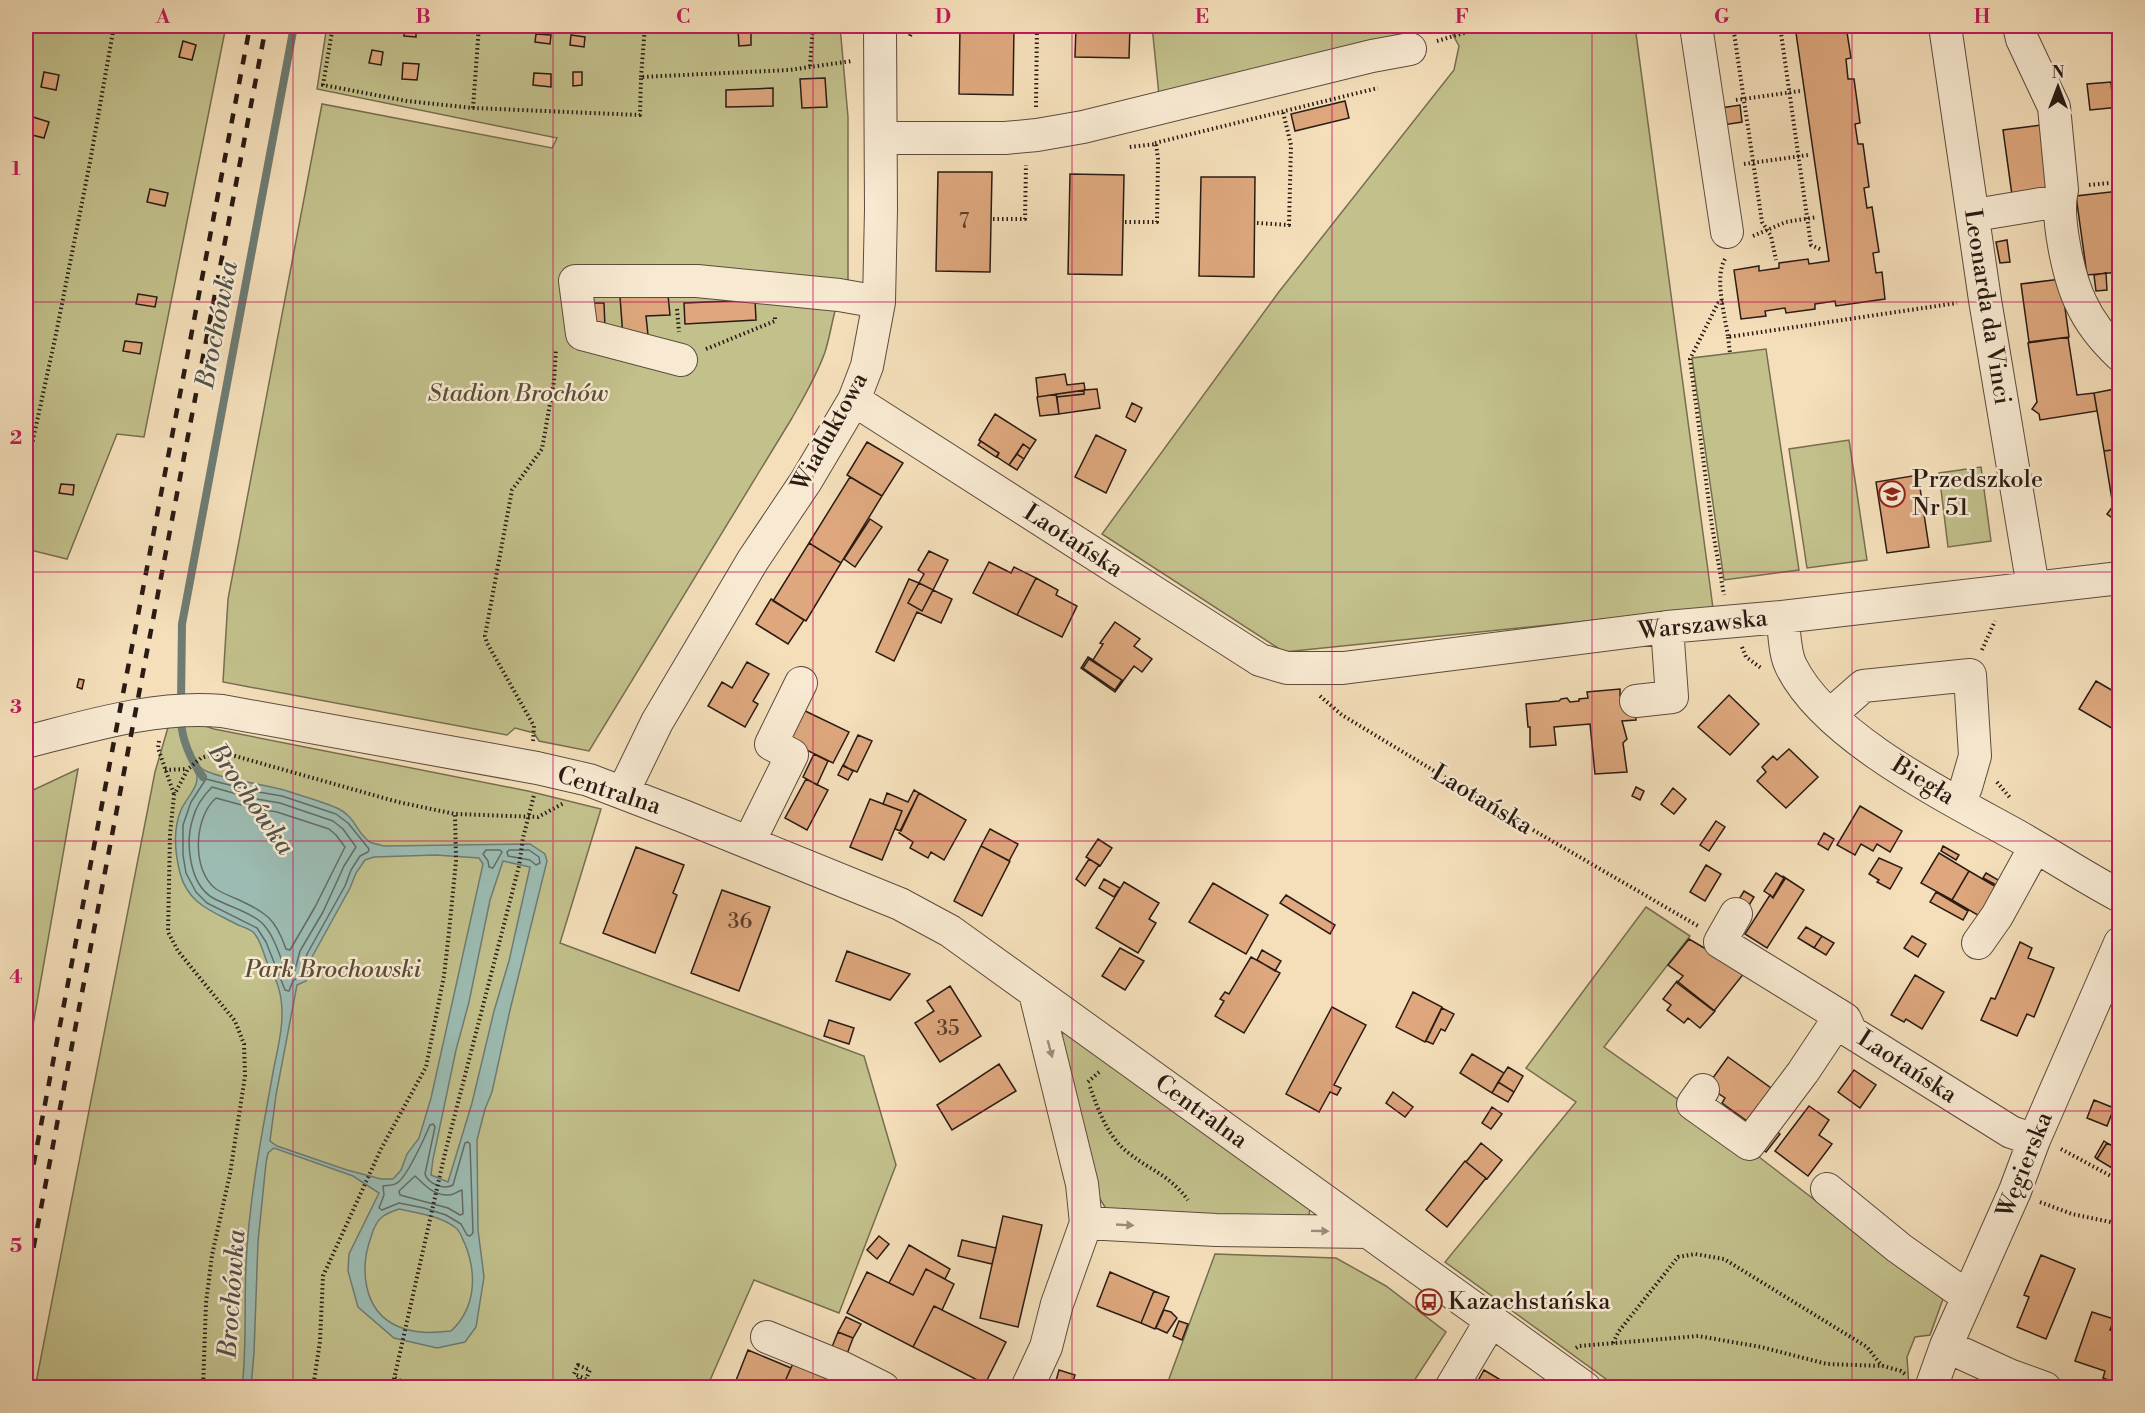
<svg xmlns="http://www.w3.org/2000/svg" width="2145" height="1413" viewBox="0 0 2145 1413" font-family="'Libre Bodoni',serif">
<rect width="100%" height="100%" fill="#f4dfba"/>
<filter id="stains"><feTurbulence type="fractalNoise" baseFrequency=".00333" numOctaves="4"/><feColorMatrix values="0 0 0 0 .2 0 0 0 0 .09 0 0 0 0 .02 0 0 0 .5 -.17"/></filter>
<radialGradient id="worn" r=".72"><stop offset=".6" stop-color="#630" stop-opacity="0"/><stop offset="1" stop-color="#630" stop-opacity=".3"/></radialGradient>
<path fill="#c2c08b" stroke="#766e50" stroke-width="1.5" d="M26,26H226L144,437L117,434L67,559L26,549Z
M327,26H840L848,117V281C833,303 833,327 825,352C817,375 804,397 792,418L589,751L539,741L534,733L515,728L507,735L223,682L228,599L322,104L552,148L557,138L317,89Z
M1152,26H1446L1159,95Z
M1448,26H1589L1585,28L1600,26H1635L1713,608L1284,652L1102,534L1278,293L1454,70L1459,46Z
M1766,349L1799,570L1724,580L1692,358Z
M1849,440L1867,560L1807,568L1789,449Z
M1981,467L1991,541L1948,547L1939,473Z
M190,721L214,729L528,791L601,809L560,943L864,1056L896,1165L839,1313L754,1280L707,1387L35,1388L155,772L169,724Z
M78,769L26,1065V824L31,791Z
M1646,907L1690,936L1604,1047L1750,1150L1943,1299L1930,1335L1915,1337L1907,1357L1909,1387H1617L1445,1262L1576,1102L1526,1068Z
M1066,1032L1310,1207L1309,1216L1303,1220L1108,1212L1100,1199L1059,1039L1060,1035Z
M1215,1254L1336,1258L1386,1286L1446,1332L1410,1387H1166Z"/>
<path fill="#9cbcb3" stroke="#6e7c73" stroke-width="1.5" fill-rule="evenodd" d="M200,767C208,777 269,785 287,791C302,796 325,802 339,809C355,817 358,835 370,842C374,844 380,845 384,846L530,844L545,854L547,861L510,1010L492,1092L485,1109L477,1140L478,1230L484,1277L476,1327L465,1342L437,1348L394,1338L358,1307L348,1271L349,1254L379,1193L353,1176L274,1148L268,1153L266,1163L258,1242L254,1353L251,1387H242C247,1346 244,1306 246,1265C249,1198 262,1133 274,1067C280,1039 287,1010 277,983C274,976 270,969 267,962C263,952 261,941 254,933C250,929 243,927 238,925C212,911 188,904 180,873C175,853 173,829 181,810C186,798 203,783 195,771ZM436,855L479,858L483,864L431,1098L419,1138L407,1154L401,1170L393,1179H381L347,1170L277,1146L270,1141L276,1095L297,985L306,981L312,957L350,888L356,873L365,860L374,857ZM503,861L530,867L509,961L494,1011L472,1103L448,1182L431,1175L433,1159L456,1050L469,1002L490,900ZM399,1209C418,1213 441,1216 456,1228C461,1232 462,1239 465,1244C477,1274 476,1308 451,1331C432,1333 415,1334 397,1326C362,1310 360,1267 371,1237C373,1230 377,1221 382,1217C387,1213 394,1211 399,1209Z"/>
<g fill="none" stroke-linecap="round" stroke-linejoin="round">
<path stroke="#636c64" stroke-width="1.5" d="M206,779L253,791L282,796L336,814L348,823L369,849L368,852L360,856L351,870L345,886L307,954L301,975L293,981L289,991L285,990L266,942L257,928L207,903L196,892L186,873L183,855V825L191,802Z
M212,787L251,798L280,803L333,821L343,829L356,847L344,866L323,912L300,951L295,970L290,973L287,972C279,956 275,936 262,923C251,912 227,906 213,898C189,884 185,842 193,818C196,806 204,795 212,787Z
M216,798L249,807L277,812L329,829L336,835L345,847L315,907L290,950L286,949C275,917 266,913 237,899C230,896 222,893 216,889C191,870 194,817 216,798Z
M486,850H500L502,852L493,868L489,867L488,861L483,854Z
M509,850H529L539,857L540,863L536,865L530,860L508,856L507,852Z
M430,1125L433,1124L435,1127L425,1174C428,1184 444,1190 453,1185L465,1143L468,1142L470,1144L473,1233L470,1236L467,1235L461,1224L446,1215L424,1208L399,1203L382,1210L379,1208L384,1195L383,1186C387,1185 393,1186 397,1183C407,1177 425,1137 430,1125Z
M415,1176C424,1184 433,1196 449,1195C454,1195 458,1191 462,1190L463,1214L460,1215L448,1208L400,1195L399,1191Z"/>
<path stroke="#6e7c73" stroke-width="8" d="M181,704L182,624L294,26
M181,719C181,738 191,761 203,777"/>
</g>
<path fill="#dea77d" stroke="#2a1b14" stroke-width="1.5" d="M405,26H416V37L404,36Z
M960,26H1014L1013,95L959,94Z
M1076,26H1130L1129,58L1075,57Z
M1795,26H1846L1851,58L1846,59L1848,79H1854L1860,123L1855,124L1858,144H1863L1869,187L1864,188L1867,208L1872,207L1879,252L1873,253L1876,273L1882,272L1885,299L1836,306L1835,301L1815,304V309L1786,313L1785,308L1765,311L1766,316L1741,319L1734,270L1759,266V271L1779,268V263L1808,259L1809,264L1829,261Z
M738,29H751V45L739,46Z
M536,34L551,35L550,44L535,42Z
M571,35L585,37L584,47L570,45Z
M183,41L196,45L192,60L179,57Z
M372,50L383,52L381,65L369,63Z
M403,63L419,64L417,80L402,79Z
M44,72L59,75L56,90L41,87Z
M573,72H582V85L573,86Z
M534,73L551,74V87L533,85Z
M825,78L827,107L802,108L800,79Z
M2111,82L2112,94H2118L2120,107L2090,110L2087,84Z
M773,88V106L726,107V90Z
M1345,101L1349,118L1295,131L1291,114Z
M1740,105L1742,122L1723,125L1721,108Z
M33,117L49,122L44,138L28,134Z
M2041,125L2050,188L2012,195L2003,130Z
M938,172H992L990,272L936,271Z
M26,174L32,175L29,187L26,186Z
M1070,174L1124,175L1122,275L1068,274Z
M1201,177H1255L1254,277L1199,276Z
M150,189L168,193L165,206L147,202Z
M2119,191L2120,272L2087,275L2076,196Z
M2007,240L2010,262L2000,263L1996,242Z
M2106,273L2107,290L2096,291L2094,275Z
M2061,279L2069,337L2029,342L2021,284Z
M138,294L157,297L155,307L136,304Z
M668,295L670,315L646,316L648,335L623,337L620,297Z
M755,300L756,320L685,324L684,303Z
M591,303H604L605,328H592Z
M2068,337L2077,395L2094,393L2097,411L2040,420L2039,414L2032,409L2037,402L2028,343Z
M125,341L142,343L140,354L123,351Z
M1065,374L1067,385L1084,383L1085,390L1038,397L1036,378Z
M2120,388V449L2104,451L2094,393Z
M1097,389L1100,408L1059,414L1057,397L1084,394V390Z
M1084,390V394L1057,397L1056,394Z
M1056,394L1059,414L1040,416L1037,397Z
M1132,403L1142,408L1135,422L1126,417Z
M995,414L1036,440L1030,449L1023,444L1009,465L997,457L999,453L979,440Z
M1096,435L1126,450L1106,493L1075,477Z
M981,441L999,453L996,457L978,445Z
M867,442L903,463L882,496L847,475Z
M1023,444L1030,449L1024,459L1017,454Z
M2120,449V524H2115V520L2107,514L2113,506L2104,451Z
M1017,454L1024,459L1017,470L1009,465Z
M1918,475L1929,547L1887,553L1876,482Z
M850,477L882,496L841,563L809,543Z
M61,484L74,485L73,495L59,493Z
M870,519L882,527L855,567L844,559Z
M809,543L841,563L806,621L773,601Z
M929,551L948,560L933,590L919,583L924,574L918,570Z
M989,562L1011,573L1014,567L1036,578L1017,615L973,593Z
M1036,578L1058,590L1056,595L1077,606L1062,637L1017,615Z
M909,579L919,583L908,603L922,611L933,590L952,599L941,623L917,612L894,661L876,652Z
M919,583L933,590L922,611L908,603Z
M771,599L804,620L788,644L756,624Z
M1115,622L1140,639L1134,646L1152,659L1142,672L1134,666L1123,681L1093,660L1103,644L1100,643Z
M1088,657L1093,660L1089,659L1083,668L1115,690L1123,681L1115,692L1081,668Z
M1089,659L1122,680L1115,690L1083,668Z
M747,662L769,674L753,701L758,704L745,727L708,706L722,682L732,688Z
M79,679L84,680L82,689L77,687Z
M2096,681L2120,695V733L2079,709Z
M1620,689V696L1634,694L1636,720L1622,721L1627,739L1623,743L1627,772L1595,774L1590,724L1554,727L1556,745L1530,747V727H1528L1526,704L1559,701L1561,699L1567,698L1570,702L1579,701V699L1588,698L1587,692Z
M1729,695L1759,724L1730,755L1698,727Z
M797,707L849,732L833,763L782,738Z
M858,735L872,741L857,772L843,766Z
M1789,749L1818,777L1786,808L1757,781L1766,772L1762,767L1773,756L1777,760Z
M814,754L828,761L817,785L803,777Z
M843,765L853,771L848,780L838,775Z
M806,779L828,790L807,830L785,818Z
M1636,787L1644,791L1640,800L1632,796Z
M1673,788L1686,799L1674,814L1661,804Z
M914,790L919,793L901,831L895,829L902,811L883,804L887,793L908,802Z
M919,793L966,820L944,860L931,852L928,858L910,848L913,842L899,833Z
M870,799L902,811L882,860L850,847Z
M1860,806L1902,831L1890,852L1877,844L1873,851L1861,844L1855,855L1837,845Z
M1716,821L1725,827L1709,851L1700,845Z
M990,829L1018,844L1009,861L981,846Z
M1824,833L1834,839L1828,850L1818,844Z
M1098,839L1112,848L1100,866L1086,857Z
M981,846L1010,861L982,916L954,901Z
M1943,846L1959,855L1956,860L1941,851Z
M636,847L684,865L673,893L677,895L655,953L603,933Z
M1939,853L1969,871L1952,900L1921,883Z
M1879,858L1902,868L1890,889L1877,882L1879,880L1869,874Z
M1089,859L1099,865L1085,886L1076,879Z
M1706,865L1721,874L1705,901L1690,892Z
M1969,871L1998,888L1981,917L1952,900Z
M1776,873L1784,878L1773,897L1764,891Z
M1986,873L2000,881L1998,886L1983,878Z
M1784,877L1804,890L1767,948L1745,934L1770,895L1773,898L1785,879Z
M1104,879L1120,888L1114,897L1099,888Z
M1124,882L1159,903L1149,919L1156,923L1138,953L1096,928Z
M1213,883L1268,915L1246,954L1189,922Z
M722,890L770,907L739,991L691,973Z
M1744,891L1754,897L1743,915L1733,909Z
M1936,892L1968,911L1963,920L1930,902Z
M1286,895L1335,925L1330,934L1280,903Z
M1806,927L1822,936L1814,948L1798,938Z
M1806,927L1834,943L1826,955L1798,938Z
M1912,936L1926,944L1918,957L1904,948Z
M1689,939L1745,972L1714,1011L1677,983L1683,976L1668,965Z
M2020,942L2032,948L2028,958L2054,968L2034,1017L2027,1014L2017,1036L1981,1020L1991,998L1995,999Z
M1120,948L1144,961L1125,990L1102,976Z
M1262,950L1281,961L1275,971L1257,960Z
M847,951L910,974L890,1000L836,981Z
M1251,957L1280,973L1244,1033L1215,1016L1224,1001L1220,999L1225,992L1229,994Z
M1915,975L1944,992L1922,1029L1906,1019L1904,1022L1891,1015Z
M1677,981L1715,1011L1700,1028L1688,1018L1684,1023L1667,1010L1671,1005L1663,999Z
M950,986L981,1036L940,1062L915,1023L934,1011L927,1001Z
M1413,992L1442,1007L1425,1042L1396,1027Z
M1332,1007L1366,1025L1334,1085L1341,1088L1337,1095L1330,1092L1319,1112L1286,1094Z
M1442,1008L1454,1014L1445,1031L1441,1029L1433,1044L1426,1041Z
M829,1020L854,1028L849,1044L824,1036Z
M1472,1054L1504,1073L1492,1093L1460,1073Z
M1728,1057L1771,1088L1747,1121L1722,1103L1725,1098L1707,1086Z
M999,1064L1016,1091L952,1130L937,1105Z
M1508,1067L1523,1076L1514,1092L1498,1082Z
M1854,1070L1876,1085L1860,1108L1838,1092Z
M1498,1082L1514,1092L1508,1102L1492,1093Z
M1393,1092L1413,1107L1405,1117L1386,1103Z
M2094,1100L2114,1108L2107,1126L2087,1118Z
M1809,1106L1829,1120L1819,1135L1832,1144L1808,1176L1775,1151Z
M1492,1107L1502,1114L1491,1129L1482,1123Z
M1770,1126L1780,1134L1766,1152L1756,1145Z
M2104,1141L2107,1143L2097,1159L2095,1157Z
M1481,1143L1502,1160L1487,1179L1466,1162Z
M2107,1143L2120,1150V1167L2117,1171L2097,1159Z
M1465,1161L1486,1178L1447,1227L1426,1210Z
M1003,1216L1042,1225L1018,1327L980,1318Z
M879,1236L889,1244L877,1259L867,1250Z
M962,1240L996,1248L992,1264L958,1256Z
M909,1245L950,1269L945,1279L926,1269L913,1295L889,1283Z
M2041,1255L2075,1269L2046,1339L2017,1327L2029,1297L2024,1295Z
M926,1269L954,1284L942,1310L934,1306L913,1347L847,1313L867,1272L913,1295Z
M1110,1272L1154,1291L1141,1323L1097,1306Z
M1154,1291L1169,1297L1155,1329L1141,1323Z
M934,1306L1006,1342L985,1384L913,1347Z
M1164,1310L1171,1312L1177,1318L1167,1333L1156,1328Z
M2092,1312L2114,1319L2110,1330L2120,1333L2119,1384L2103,1378L2105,1371L2075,1361Z
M846,1317L861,1324L853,1338L838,1332Z
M1179,1321L1188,1324L1182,1340L1173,1336Z
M838,1332L853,1338L847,1354L832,1347Z
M748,1350L791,1368L782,1388H733Z
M795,1359L836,1377L832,1388H782Z
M1059,1370L1075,1375L1071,1388H1054Z
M1484,1370L1514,1388H1474Z"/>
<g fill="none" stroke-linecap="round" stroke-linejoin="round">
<g stroke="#5c4c3e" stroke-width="34">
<path id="minor" d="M1696,26L1727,232
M1945,26L1985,300L2033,587
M2019,26L2022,39L2054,107L2062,190C2055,216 2069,279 2081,303C2090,323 2104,340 2120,355
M881,138H1005L1037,135L1083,127L1372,56L1410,49
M1987,213L2059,201
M681,360L582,334L575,281H697L839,295L879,302
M854,400L1260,660L1287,668H1343L1667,627L1782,617L2120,578
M1782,617C1785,632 1784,652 1791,666C1826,738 1953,800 2021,838C2054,857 2086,878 2120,896
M1636,701L1672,697L1667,627
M1830,715L1863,686L1970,675L1975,756L1966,787L1959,804
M26,742C89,726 156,705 222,711L537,768L589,780L683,816L900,904L950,931L1585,1388
M623,792L657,722L753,560L806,481L854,400L867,366L879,302L881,210L880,26
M749,842L792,755L771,744L801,683
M1736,914L1720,942L1845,1019L1851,1032L2011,1132L2034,1140
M1978,943L1997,916L2035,847
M1035,993L1082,1184L1086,1223L1216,1230L1368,1232
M1703,1090L1693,1104L1749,1144L1803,1072L1833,1027
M1827,1189L1899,1248L1968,1297
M767,1337L841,1367L883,1388
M1946,1346L2009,1375L2045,1388
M1027,1388L1046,1347L1057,1304L1086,1223
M1451,1388L1492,1319
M1931,1388L1946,1346L2015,1191L2034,1140L2120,943"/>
</g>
<path stroke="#2a1b14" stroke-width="4" stroke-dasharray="1.5 3" stroke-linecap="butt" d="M333,26L323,85L407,101L473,108L640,115L641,77L789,70L852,61
M1733,26L1762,222L1771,236L1776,260
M1780,26L1811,245L1822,250
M1725,27L1736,26
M910,36L914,26
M1437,41L1481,28L1511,31L1521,26
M810,66L813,26
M641,77L645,26
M1736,100L1800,91
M1036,107L1037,26
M473,108L479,26
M1155,143L1378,88
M1744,164L1808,155
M2089,185L2120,182
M993,219H1025L1026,165
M1125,222H1157L1158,159L1156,144L1129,147
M1257,223L1289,225L1291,145L1283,112
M1753,236L1786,222L1817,217
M1725,259C1714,278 1725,315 1728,337L1957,303
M1723,301L1718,303L1690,359L1712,526L1724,595
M677,309L679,332
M1728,337L1730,353
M706,349L775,321V316
M26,472L56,334L90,162L114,26
M1742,647L1746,657L1761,668
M1982,650L1995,621
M1320,696L1342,715L1492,806L1698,926
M159,741L158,748L174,794
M533,741L534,726L487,643L485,636L512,490L542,449L554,381L556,349
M165,770L187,769
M1997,782L2011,799
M1088,1082L1099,1072
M1090,1087C1099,1112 1108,1138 1130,1154C1153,1172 1168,1174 1188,1200
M2061,1149L2120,1181
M2040,1202L2072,1214L2120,1224
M1613,1343L1619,1331L1678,1257L1695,1254L1724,1259L1867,1347L1882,1366
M1576,1348L1579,1346L1698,1336L1761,1347L1827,1364L1883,1366L1901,1371L1905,1374
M578,1365L590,1370L586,1379L574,1374Z
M395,1378L414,1388
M203,1388L206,1303L212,1255L230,1174L245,1076L244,1044L235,1021L178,951L168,932L170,834L174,795L188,769L201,758L214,754H228L398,802L455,814L538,817L564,803
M313,1388L320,1341L323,1276L381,1149L426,1067L444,976L449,932L456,861L455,814
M392,1388L445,1153L519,866L523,838L534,795
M575,1388L580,1377"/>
<use href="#minor" stroke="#f8ead2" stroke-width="32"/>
<path stroke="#2a1b14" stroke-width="4.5" stroke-dasharray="10 10" stroke-linecap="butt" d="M26,1204L250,26
M26,1287L266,26"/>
</g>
<defs><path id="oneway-solid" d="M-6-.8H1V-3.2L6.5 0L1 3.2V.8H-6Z" transform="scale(1.5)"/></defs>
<g fill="#9b8d7c">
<use href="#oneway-solid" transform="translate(1050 1049) rotate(75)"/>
<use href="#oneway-solid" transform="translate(1125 1225) rotate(3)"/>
<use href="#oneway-solid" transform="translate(1320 1231) rotate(1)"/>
</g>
<path fill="none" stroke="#c2185b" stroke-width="1.5" stroke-opacity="0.55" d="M293,26V1388M553,26V1388M813,26V1388M1072,26V1388M1332,26V1388M1592,26V1388M1852,26V1388M26,302H2120M26,572H2120M26,841H2120M26,1111H2120"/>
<defs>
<g id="school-ring" transform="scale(1.35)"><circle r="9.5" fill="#f8ead2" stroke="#8f2418" stroke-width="1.5"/><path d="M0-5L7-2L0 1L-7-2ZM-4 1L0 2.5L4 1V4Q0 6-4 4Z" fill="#8f2418"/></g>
<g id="bus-ring" transform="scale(1.35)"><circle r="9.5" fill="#f8ead2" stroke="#8f2418" stroke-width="1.5"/><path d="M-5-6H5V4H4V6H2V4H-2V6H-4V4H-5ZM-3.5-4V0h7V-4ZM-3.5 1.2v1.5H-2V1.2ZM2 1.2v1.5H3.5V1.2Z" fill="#8f2418"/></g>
</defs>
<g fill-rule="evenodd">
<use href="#school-ring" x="1892" y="494"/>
<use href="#bus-ring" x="1429" y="1302"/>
</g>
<g text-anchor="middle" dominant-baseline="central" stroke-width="5" stroke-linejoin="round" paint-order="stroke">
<g font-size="21" fill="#573e2e">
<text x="964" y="222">7</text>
<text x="740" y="922">36</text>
<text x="948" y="1029">35</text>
</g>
<g font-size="24" fill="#2a1b14" stroke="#f8ead2">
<text transform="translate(1987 307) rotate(81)">Leonarda da Vinci</text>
<text transform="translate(830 432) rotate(-61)">Wiaduktowa</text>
<text transform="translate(1073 541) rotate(33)">Laotańska</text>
<text transform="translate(1703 625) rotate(-6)">Warszawska</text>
<text transform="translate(1923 781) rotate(32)">Biegła</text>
<text transform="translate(609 791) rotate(18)">Centralna</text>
<text transform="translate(1482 800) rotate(31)">Laotańska</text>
<text transform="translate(1907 1067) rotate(33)">Laotańska</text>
<text transform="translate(1201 1112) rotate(36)">Centralna</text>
<text transform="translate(2025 1165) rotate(-68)">Węgierska</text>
</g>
<g font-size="24" font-style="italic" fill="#584d38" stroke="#f8ead2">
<text x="518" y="394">Stadion Brochów</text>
<text x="333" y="970">Park Brochowski</text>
</g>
<g font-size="24" fill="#2a1b14" stroke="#f8ead2" text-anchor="start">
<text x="1912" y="480">Przedszkole<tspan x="1912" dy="28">Nr 51</tspan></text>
<text x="1448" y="1302">Kazachstańska</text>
</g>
<g font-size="26" font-style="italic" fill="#52534c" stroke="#f8ead2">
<text transform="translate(217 325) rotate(-79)">Brochówka</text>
<text transform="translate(251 799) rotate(55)">Brochówka</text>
<text transform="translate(232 1294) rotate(-86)">Brochówka</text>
</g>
</g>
<rect width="2145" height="1413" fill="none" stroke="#f4dfba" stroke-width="66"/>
<g transform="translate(2058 87)" stroke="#f8ead2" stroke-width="4.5" paint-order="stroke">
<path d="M0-4.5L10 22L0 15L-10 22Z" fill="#2a1b14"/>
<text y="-9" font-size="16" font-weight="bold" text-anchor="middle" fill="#2a1b14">N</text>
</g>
<rect x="33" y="33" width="2079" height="1347" fill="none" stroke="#c2185b" stroke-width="2"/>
<g font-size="20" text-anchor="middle" font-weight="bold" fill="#c2185b">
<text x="163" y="23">A</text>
<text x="423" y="23">B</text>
<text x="683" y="23">C</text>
<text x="943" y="23">D</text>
<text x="1202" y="23">E</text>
<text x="1462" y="23">F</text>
<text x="1722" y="23">G</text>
<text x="1982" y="23">H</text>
<text x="16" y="175">1</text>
<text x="16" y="444">2</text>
<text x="16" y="713">3</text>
<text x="16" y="983">4</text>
<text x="16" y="1252">5</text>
</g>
<rect width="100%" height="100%" filter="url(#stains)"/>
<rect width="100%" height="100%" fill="url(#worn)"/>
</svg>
